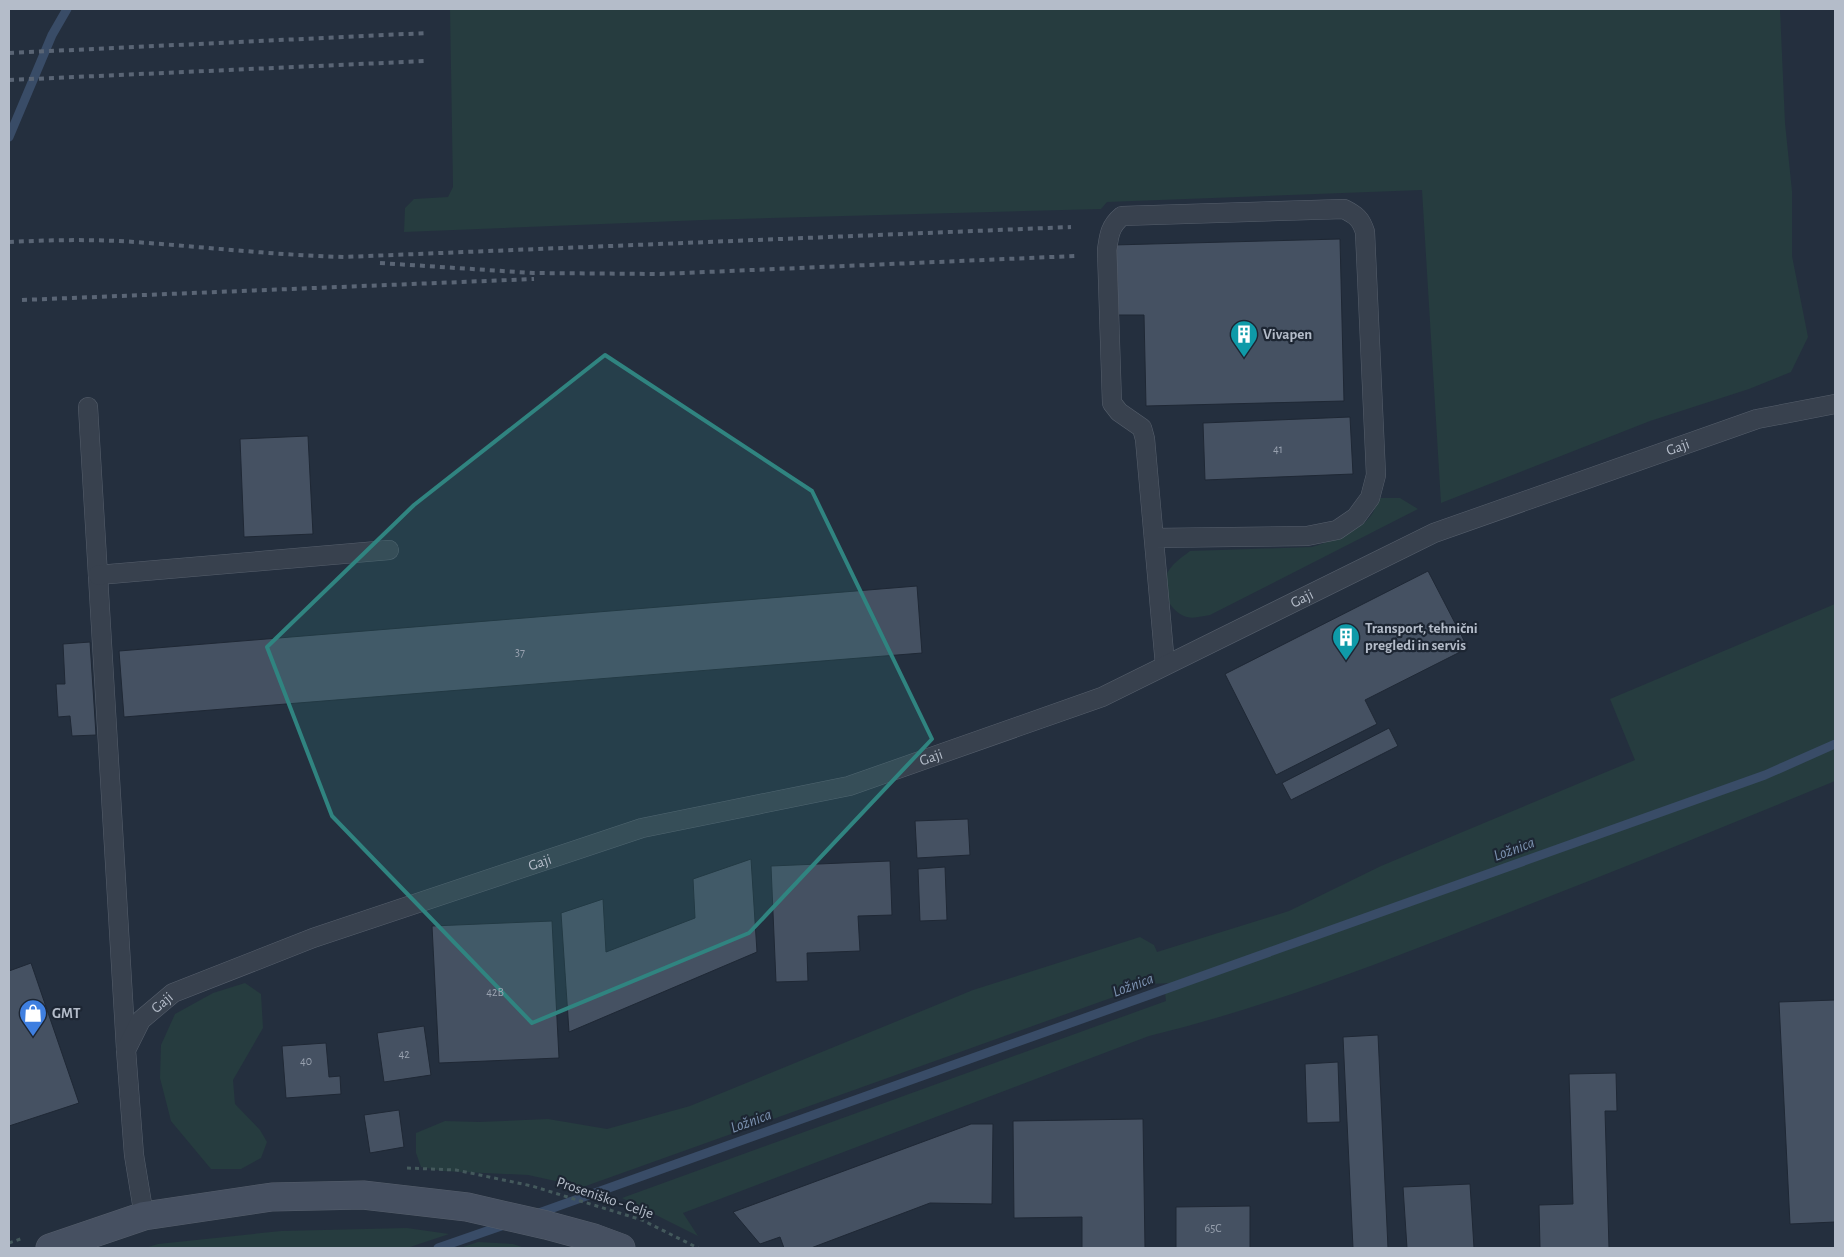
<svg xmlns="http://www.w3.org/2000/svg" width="1844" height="1257" viewBox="0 0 1844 1257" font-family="'Alegreya Sans',sans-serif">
<rect width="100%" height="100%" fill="#242f3e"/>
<path fill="#263c3f" d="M450,9H1780L1785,123L1792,191V256L1808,337L1791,372L1749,389L1650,421L1441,503L1422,190L1107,202L1101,209L703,220L404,232L405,208L414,199L448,197L453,187Z
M1378,498H1400L1418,509L1210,615C1203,616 1194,619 1187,617C1170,612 1161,592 1166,576C1170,565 1181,558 1190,551L1312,547C1328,542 1357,532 1368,519C1374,513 1376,506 1378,498Z
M1835,604V781C1715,831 1595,879 1474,926C1368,968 1260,1009 1149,1036L683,1213L698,1236L622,1198L1166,1001L1165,993L1171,983L1150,984L583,1187L528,1175L443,1171L421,1167L416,1153V1133L445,1121L479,1122L548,1119L607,1129L690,1106L973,990L1140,937L1154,945L1157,952L1289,911L1381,866L1635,760L1610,699Z
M245,983L261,994L263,1028L233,1080L235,1104L260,1130L267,1142L261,1158L241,1169H211L171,1121L160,1078L161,1045L175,1014L213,993Z
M407,1228L449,1234L407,1248H145L158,1244L281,1231Z
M478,1242L513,1244L525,1248H460Z"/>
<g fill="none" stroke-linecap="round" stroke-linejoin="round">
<path stroke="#394c67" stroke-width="9" d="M9,137L52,35L67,9
M536,1214L1765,775L1835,744
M438,1248L507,1224"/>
</g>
<path fill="#455162" stroke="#1f2835" d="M1340,239L1344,401L1146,406L1144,315H1115L1113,245Z
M1350,417L1353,474L1205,480L1203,423Z
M308,436L313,534L244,537L240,439Z
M1428,571L1468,648L1365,700L1377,724L1276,775L1225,674Z
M917,586L922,653L124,717L119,651Z
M90,642L96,735L72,736L70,716L58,717L56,684H65L63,644Z
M1389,728L1398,746L1291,800L1282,783Z
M968,819L970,855L917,858L915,821Z
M751,859L757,952L569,1032L561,913L603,899L606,952L695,918L693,879Z
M890,861L892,915L858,916L860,951L807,953L808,981L776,982L771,866Z
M945,867L947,920L920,921L918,869Z
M552,921L559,1058L439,1063L432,926Z
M31,963L79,1103L9,1126V971Z
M1835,1000V1222L1790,1224L1779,1002Z
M424,1026L431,1075L384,1082L377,1033Z
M1378,1035L1388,1248H1353L1343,1037Z
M326,1043L329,1077L340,1076L341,1094L286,1098L282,1046Z
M1338,1062L1340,1122L1307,1123L1305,1064Z
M1616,1073L1617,1111H1605L1609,1248H1540L1539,1205L1573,1204L1569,1074Z
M399,1110L404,1147L370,1153L364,1115Z
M1143,1119L1145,1248H1082V1217L1014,1218L1013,1121Z
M971,1124H993L992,1204L930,1203L811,1248H784L780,1237L760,1244L733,1212Z
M1470,1184L1474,1248H1407L1403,1187Z
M1250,1206V1248H1176V1207Z"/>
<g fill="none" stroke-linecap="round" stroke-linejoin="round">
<g stroke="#565f6c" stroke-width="20">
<g id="lane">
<path d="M88,407L126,1049"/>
<path d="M1154,538L1307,536L1337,530L1356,517L1370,498L1376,475L1365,232C1361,219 1356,215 1344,209L1122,216C1110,226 1109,235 1107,250L1112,403L1119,412L1142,428L1145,439L1165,665"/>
<path d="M98,575L389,550"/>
<path id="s1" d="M144,1216L134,1155L126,1050L141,1020L173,993L313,938L642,828L849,786L1102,697L1434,533L1757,419L1835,404"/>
</g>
</g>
<g stroke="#565f6c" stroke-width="29">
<path id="secondary" d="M50,1248L144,1216L272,1197L363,1195L467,1207L546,1225L594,1238L621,1248"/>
</g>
<path stroke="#44595c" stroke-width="3" stroke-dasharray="4 4" stroke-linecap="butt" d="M407,1168L456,1170L532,1186L642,1220L698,1248
M9,1243L23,1238"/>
<use href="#lane" stroke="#38414e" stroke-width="19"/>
<use href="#secondary" stroke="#465061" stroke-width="28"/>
<path stroke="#5a6575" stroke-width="4" stroke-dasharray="5 5" stroke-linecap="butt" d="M9,53L427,33
M9,80L426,61
M9,242C50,240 93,239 135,242C205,247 274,255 344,257L1071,227
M380,263L533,273L660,274L1075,256
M22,300L534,279"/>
</g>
<path fill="#308480" fill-opacity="0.2" stroke="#308480" stroke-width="4" stroke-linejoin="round" d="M605,355L812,491L932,739L749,933L532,1023L332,816L267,647L414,505Z"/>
<defs>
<g id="building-pin" transform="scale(1.4375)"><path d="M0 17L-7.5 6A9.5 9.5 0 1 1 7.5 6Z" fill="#0f9aa8" stroke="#1d2633"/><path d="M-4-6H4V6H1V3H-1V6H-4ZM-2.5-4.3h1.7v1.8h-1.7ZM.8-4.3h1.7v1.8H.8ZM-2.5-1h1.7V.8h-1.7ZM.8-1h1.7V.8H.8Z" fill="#fff"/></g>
<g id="shop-pin" transform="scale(1.4375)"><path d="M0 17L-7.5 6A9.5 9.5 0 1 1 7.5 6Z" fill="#3f7fe0" stroke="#1d2633"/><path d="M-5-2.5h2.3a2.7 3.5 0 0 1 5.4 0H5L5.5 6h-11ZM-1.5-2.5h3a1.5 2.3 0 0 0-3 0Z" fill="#fff"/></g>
</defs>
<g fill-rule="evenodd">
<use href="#building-pin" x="1244" y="334"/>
<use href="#building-pin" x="1346" y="637"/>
<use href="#shop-pin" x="33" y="1013"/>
</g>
<g text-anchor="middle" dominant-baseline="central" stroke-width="4.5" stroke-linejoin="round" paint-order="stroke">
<g font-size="12" fill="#98a1af">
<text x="1278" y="449">41</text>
<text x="520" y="652">37</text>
<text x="495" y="992">42B</text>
<text x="404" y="1054">42</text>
<text x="306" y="1061">40</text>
<text x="1213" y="1228">65C</text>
</g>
<g font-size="15" font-weight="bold" fill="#b4bcc9" stroke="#1d2633" text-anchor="start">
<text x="1263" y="334">Vivapen</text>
<text x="1365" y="628">Transport, tehnični<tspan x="1365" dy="17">pregledi in servis</tspan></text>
<text x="52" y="1013">GMT</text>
</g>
<g font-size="15" fill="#b4bcc9" stroke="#1d2633">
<text stroke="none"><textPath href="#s1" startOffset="1848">Gaji</textPath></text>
<text stroke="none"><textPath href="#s1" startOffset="1442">Gaji</textPath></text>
<text stroke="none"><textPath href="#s1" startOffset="1038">Gaji</textPath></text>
<text stroke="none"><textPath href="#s1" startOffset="632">Gaji</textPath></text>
<text stroke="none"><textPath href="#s1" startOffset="228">Gaji</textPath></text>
<text transform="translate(605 1198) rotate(19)">Proseniško - Celje</text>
</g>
<g font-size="16" font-style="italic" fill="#7c92b1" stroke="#1d2633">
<text transform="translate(1514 849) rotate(-20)">Ložnica</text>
<text transform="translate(1133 985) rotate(-20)">Ložnica</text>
<text transform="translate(751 1121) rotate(-20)">Ložnica</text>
</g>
</g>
<rect width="1844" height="1257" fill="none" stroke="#b4bcc9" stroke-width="20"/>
</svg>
